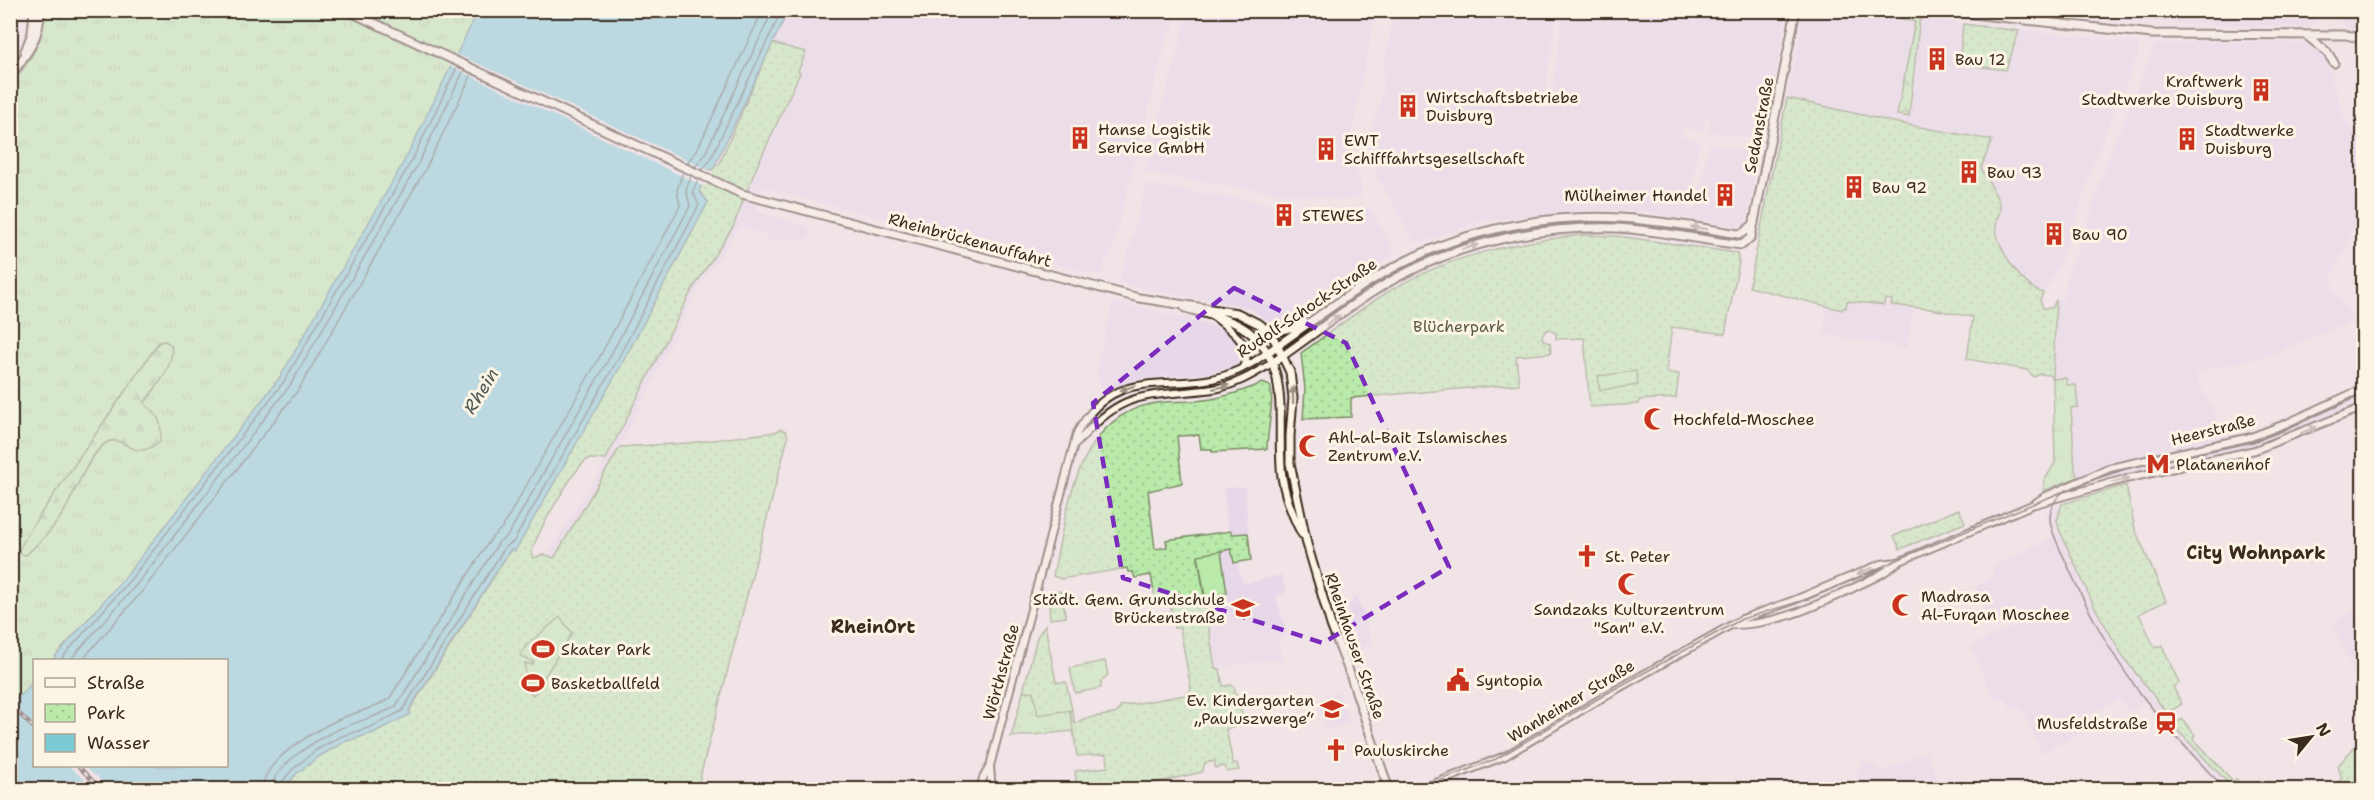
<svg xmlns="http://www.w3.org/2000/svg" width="2374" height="800" viewBox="0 0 2374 800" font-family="'Shantell Sans',sans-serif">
<defs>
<pattern id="grass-tufts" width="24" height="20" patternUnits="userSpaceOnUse" patternTransform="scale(1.5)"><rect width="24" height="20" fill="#b9eaaa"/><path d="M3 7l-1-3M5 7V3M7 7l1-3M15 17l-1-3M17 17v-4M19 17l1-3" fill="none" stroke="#a0c992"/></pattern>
<pattern id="forest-firs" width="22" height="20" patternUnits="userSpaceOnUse" patternTransform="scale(1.5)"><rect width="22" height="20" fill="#b9eaaa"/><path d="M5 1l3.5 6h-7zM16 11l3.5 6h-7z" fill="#a0c992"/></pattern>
<pattern id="park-dots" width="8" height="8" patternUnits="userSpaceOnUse" patternTransform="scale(1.5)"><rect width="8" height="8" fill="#b9eaaa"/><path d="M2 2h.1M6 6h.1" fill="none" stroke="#a0c992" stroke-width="1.8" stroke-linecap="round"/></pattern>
</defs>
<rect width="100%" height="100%" fill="#f0e4e7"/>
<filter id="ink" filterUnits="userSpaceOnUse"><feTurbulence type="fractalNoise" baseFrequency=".0167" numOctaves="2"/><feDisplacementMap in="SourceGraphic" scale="12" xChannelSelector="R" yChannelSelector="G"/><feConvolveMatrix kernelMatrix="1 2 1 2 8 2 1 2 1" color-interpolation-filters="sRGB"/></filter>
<g filter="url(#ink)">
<path fill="#e7d8e9" d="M2313,10L2317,19L2314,23L2304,28L2146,22L2007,11Z
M788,11H1177L1172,32L1168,33L1110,258L1106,257L1101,276L761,187L756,212L807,226L810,238L767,241V234L740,227L695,294L620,447L585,507L526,604L396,790L596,477L614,445L692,290L733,227L754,173L800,73L797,72L806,52L772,43Z
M1188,11H1376L1352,131L1356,166L1362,188L1361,196L1346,200L1248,189L1145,172Z
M1394,11H1557L1543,108L1549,109L1564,11H1788L1762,140L1709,131L1710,118L1707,117L1703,130L1683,128L1681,136L1700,142L1687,209L1695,210L1710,143L1759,154L1747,223L1745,225L1738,223L1737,226L1645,212L1591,210L1483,221L1422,242H1414L1377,177L1370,145L1373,121L1379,108L1383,89V71Z
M1804,11H1897L1933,20L2139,43L2138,55L2093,163L2076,221L2055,275L2043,293L2036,291L2021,279L2004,250L1996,226L2000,206L1981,168L1992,140L1898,123L1787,98Z
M2328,11H2363V33L2346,26Z
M2216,41L2304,43L2316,48L2323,55L2328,64L2343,114L2352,129L2363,135V208L2331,278L2335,293L2354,320L2267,356L2203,370L2198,374L2197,380L2228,441L2120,460L2078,477L2075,470L2071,408L2078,407L2076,385H2067L2066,378L2053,379L2056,300L2063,301L2067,277L2086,228L2105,166L2155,44Z
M1147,184L1340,215L1370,208L1395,253L1387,260L1348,281L1297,316L1279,324H1273L1249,308L1231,304L1144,289L1119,282Z
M1847,301L1913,308L1907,348L1823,334L1827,307L1842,310Z
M1113,302L1183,317L1226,331L1238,344L1241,351L1240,361L1233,367L1210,373L1156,377L1134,381L1108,389L1101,386L1097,377L1098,362Z
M2363,392V400L2288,434L2254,447L2194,462L2151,468L2104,480L2102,477L2129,467L2192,455V453L2252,440L2286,427Z
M1245,487L1248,533L1232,534L1231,531H1228L1223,488Z
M2062,504L2057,520L2059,529L2094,606L2136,674L2167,713L2158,719L2144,702L2129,712L2120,699L2077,720L2082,733L2042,753L2020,706L2011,710L2005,697L1995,701L1970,646L2017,625L2012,615L1991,624L1975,586L1995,576L1992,567L2052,537L2046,519L2048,508Z
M1231,549L1233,563H1237L1243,584L1281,575L1287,592L1276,596L1288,636L1278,638L1283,665L1278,666L1277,659L1215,668L1198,555Z
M1357,596L1360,607H1362L1373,646L1357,650L1348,644L1339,615L1350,612L1348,604L1353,602L1352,598Z
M2363,604V689H2360L2333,622Z
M1339,691L1350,723L1327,730L1316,701Z
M2173,725L2180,733L2234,789H2222L2173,739L2165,730Z
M1926,751L1943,789H1850L1863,761L1884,771Z"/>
<path fill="url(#grass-tufts)" stroke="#7a8a64" stroke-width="1.5" fill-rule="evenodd" d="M43,11H484L417,149L292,368L127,575L52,660H34V681L11,705V86C28,63 46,40 43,11ZM165,341L171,345C175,366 156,387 144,403L154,412L137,450C129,445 120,439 111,441C92,445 72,500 62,515C54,526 43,537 34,547L31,528L159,342Z
M1599,221L1635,223L1735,237L1734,240C1625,223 1536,214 1431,258L1430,254C1485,233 1540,223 1599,221Z
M2066,378L2067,385H2076L2078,407L2071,408L2075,470L2078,477L2043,491L2044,481L2055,463L2053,379Z
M1061,591L1066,617L1050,619L1048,592Z
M1105,661L1108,675L1101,681V688L1075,693L1070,668Z
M1033,691L1070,710L1074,731L1011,737L1023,692Z"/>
<path fill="url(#forest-firs)" stroke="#7a8a64" stroke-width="1.5" d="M1869,11H1897L1920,16L1909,117L1897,115L1915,22Z
M165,341L171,345C175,366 156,387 144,403C159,416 163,422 160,442C153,446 147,451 138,450C126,448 117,434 104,444C86,459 75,494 63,513C54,528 39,543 26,555L21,554L19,550L31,528L159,342Z"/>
<path fill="url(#park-dots)" stroke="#7a8a64" stroke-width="1.5" d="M1963,24L2019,31L2006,70L1959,64Z
M772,43L806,52L798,71L800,73L754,173L733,227L692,290L606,459H588C575,466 535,536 532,552L534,558L544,554L554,558L620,447L689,443L775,432L781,429L786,431L788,437L697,789L283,790L297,773L320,756L344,742L373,733L408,713L511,549L515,550L619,369L708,202L699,191L709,170L719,164Z
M1787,98L1898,123L1992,140L1981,168C1986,178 1999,197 2000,207C2000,213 1996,219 1996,226C1997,248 2021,286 2043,293L2040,300L2043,308H2052L2056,300L2053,379L2049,375L2040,374L2034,377L2027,370L1967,359L1973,317L1931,309L1891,305L1892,300L1885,299L1884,305L1847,301L1846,308H1843L1842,310L1749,287Z
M1582,235L1618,236L1737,253L1739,262L1725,334L1672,327L1666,372L1679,374L1676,398L1639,400V404L1590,407L1584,338L1556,339V334L1549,329L1545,331L1542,337L1544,341L1550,343L1551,353L1516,356L1519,384L1351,398V417L1303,419L1305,389L1301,353C1328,334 1355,313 1383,295C1443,257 1512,242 1582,235Z
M1263,383L1270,386C1275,399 1267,432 1267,449L1212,452V449H1201L1199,435L1177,436L1182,483L1148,491L1155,549L1167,547L1166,540L1231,531L1232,534L1248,533L1251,560L1234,563L1231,549L1198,556L1215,668L1220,669L1223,686L1231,685L1234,687L1245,724L1226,729L1233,763H1237L1239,770L1227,772L1225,766L1215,768V761L1205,763L1202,772L1129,789H1077L1075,771L1108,767L1107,754L1077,756L1070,710L1038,715L1033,691L1023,692L1037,637L1045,625L1056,682H1066L1075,724L1083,719L1117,713L1121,706L1186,695L1191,689L1180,628H1174L1170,603L1167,601L1166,596L1155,598L1151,575L1135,578L1133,572H1128L1127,568L1061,579L1053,576C1066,513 1076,419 1151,404C1165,401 1178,402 1192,401C1218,400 1240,392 1263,383Z
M2126,485L2135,529L2166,601L2139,614L2155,648L2162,645L2179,683L2173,687L2182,704L2167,713L2124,658L2094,606L2059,529L2057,520L2062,504Z
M1959,509L1965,523L1900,549L1894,536Z
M2182,719L2195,735L2193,738L2233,781L2236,779L2246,789H2234L2180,733L2173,725Z
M2363,733V789H2332L2342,778L2338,766L2361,739Z"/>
<path fill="#b9eaaa" stroke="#7a8a64" stroke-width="1.5" d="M1636,371L1638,385L1600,390L1598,376Z
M1221,551L1227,593L1205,597L1198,555Z
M560,617L572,633L533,695L526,690L525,663L532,665L534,662L520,656L526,646Z"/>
<path fill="#7bcbd7" stroke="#618b8d" stroke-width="1.5" d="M478,11H788L713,169L709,170L699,191L708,202L619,369L515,551L511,549L409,709L410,714L373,733L344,742L320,756L297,773L283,789L11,790V705L34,681V766H226V660H52L127,575L280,377L406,158Z"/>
<path fill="#f0e4e7" d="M454,53L508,77L713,172L705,187L448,65Z
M69,766H84L95,776L98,775V778L110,789H95L92,787L89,789H80L87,782Z"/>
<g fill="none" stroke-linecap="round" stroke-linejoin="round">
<path stroke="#556a68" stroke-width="1.5" d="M687,163L697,150L763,10
M695,167L704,156L773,10
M702,170L709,162L782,10
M60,660L131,579L285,380L412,160L457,67
M70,660L137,584L291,384L418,164L464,70
M82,660L144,589L299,389L426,168L472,74
M262,790C263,761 310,734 333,722C351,713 371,710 389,699L492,537L502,528L599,358L680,206L677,190L683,172
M271,790C272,766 319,738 339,729C358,721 378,717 396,706L499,542L508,535L607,362L690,206L686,190L691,176
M279,790L280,784L293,769L316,750L342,736L371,727L402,711L505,547L513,542L614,366L699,205L693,192L698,179"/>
<g stroke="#3b2a1e" stroke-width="10">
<path id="tertiary" d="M1213,316C1228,328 1258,347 1242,368
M1077,443C1125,386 1148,398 1213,389C1234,386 1254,374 1272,363
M2035,504L2125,479L2255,450L2364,407
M1733,625C1775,625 1816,606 1853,588C1869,580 1885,574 1898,562
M980,790L983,778L990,766L1077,433C1111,370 1156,389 1212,379C1232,375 1251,365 1267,353
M989,790L991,779L990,766
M1418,790L1505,756L1612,692L1742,619L1792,601L1881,564L1898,562L2034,504L2044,497L2110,468L2251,437L2285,424L2364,388"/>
</g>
<g stroke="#3b2a1e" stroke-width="11">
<path id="secondary" d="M346,10L742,194L1139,298L1237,313L1261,325L1274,339L1290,372L1293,398L1290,436V463L1307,544L1331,625L1350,674L1389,790
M1946,11L2152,34L2346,35L2364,39
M2306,35L2327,52L2334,63
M25,51L32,33L34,10
M10,76C26,55 41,37 40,10
M1185,308C1204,314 1226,317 1242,327C1295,359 1275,426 1282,477C1285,495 1293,517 1302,534
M1267,328L1278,331L1308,323
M1267,353C1312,322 1355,287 1404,262C1468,229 1548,214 1620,218C1660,221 1699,227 1738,234L1743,233L1754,224
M1272,363C1315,334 1355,300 1400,276C1466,241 1542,226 1616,228C1658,230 1700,240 1742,245L1751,237L1796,10"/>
</g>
<use href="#tertiary" stroke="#fcf5e5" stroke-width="6"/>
<use href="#secondary" stroke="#fcf5e5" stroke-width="7"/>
<path stroke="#3b2a1e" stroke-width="1.5" d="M2064,491C2055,498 2050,507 2050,519C2051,533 2060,549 2066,562C2085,605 2107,648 2135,686C2162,723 2194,757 2226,790
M1415,790L1496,759L1611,691L1742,619L1811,598L1913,553L2089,481L2129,468L2253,442L2280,432L2364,394"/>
<g stroke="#3b2a1e" stroke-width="4">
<path id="rail" d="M10,705L34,728
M78,766L102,790"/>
</g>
<use href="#rail" stroke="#fcf5e5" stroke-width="1.5" stroke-dasharray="4.5" stroke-linecap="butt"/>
</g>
<defs><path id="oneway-solid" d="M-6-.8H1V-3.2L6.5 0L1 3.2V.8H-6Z" transform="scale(1.5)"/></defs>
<g fill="#9c9082">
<use href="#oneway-solid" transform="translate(1699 228) rotate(-172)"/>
<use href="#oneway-solid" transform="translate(1470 247) rotate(-17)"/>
<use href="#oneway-solid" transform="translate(1333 320) rotate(-36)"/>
<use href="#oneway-solid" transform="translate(1221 387) rotate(-14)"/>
<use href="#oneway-solid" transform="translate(1128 388) rotate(161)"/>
<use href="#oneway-solid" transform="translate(1293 395) rotate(-91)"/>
<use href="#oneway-solid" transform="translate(2309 430) rotate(-22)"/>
<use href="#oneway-solid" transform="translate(2121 480) rotate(-16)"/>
<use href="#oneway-solid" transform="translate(1865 571) rotate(157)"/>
</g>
</g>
<path d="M0 0H2374V800H0ZM1234,288L1346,343L1449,567L1323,643L1123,578L1093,403Z" fill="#f0e4e7" fill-opacity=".55" fill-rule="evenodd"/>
<path fill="none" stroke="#7b2cbf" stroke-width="4.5" stroke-dasharray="12 8" stroke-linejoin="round" d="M1234,288L1346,343L1449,567L1323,643L1123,578L1093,403Z"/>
<defs>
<g id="building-bare" transform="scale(1.8)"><path d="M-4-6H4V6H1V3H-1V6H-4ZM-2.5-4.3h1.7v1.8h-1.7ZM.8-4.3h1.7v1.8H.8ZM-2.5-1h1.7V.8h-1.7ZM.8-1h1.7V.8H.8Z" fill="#c8321e" stroke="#fcf5e5" stroke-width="2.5" paint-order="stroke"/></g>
<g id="mosque-bare" transform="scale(1.8)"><path d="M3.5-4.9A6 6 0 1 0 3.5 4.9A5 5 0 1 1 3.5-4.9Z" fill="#c8321e" stroke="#fcf5e5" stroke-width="2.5" paint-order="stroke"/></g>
<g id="metro-bare" transform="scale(1.8)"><path d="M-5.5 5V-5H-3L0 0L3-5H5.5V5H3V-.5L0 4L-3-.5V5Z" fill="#c8321e" stroke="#fcf5e5" stroke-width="2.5" paint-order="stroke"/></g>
<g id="church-bare" transform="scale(1.8)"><path d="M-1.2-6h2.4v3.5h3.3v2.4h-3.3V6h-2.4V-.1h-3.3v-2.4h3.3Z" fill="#c8321e" stroke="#fcf5e5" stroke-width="2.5" paint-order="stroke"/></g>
<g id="school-bare" transform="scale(1.8)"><path d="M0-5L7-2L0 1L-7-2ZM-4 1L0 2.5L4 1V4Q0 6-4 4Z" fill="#c8321e" stroke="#fcf5e5" stroke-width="2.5" paint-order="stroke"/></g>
<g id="stadium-bare" transform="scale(1.8)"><path d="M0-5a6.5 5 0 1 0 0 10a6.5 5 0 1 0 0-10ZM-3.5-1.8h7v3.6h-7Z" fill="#c8321e" stroke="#fcf5e5" stroke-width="2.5" paint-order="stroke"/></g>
<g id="civic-bare" transform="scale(1.8)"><path d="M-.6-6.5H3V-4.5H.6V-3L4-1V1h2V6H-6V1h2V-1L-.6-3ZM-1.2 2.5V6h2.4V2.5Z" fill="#c8321e" stroke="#fcf5e5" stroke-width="2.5" paint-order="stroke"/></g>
<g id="station-bare" transform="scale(1.8)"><path d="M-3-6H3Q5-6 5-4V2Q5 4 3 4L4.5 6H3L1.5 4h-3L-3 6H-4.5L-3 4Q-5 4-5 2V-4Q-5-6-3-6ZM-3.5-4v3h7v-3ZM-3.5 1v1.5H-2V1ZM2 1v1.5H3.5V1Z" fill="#c8321e" stroke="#fcf5e5" stroke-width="2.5" paint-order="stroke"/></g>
</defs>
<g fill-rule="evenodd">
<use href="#building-bare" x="1937" y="59"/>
<use href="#building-bare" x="2261" y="90"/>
<use href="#building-bare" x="1408" y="106"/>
<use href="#building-bare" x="1080" y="138"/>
<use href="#building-bare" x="2187" y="139"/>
<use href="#building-bare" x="1326" y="149"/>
<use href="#building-bare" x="1969" y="172"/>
<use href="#building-bare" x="1854" y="187"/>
<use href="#building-bare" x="1725" y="195"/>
<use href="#building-bare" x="1284" y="215"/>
<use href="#building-bare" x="2054" y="234"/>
<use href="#mosque-bare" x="1655" y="419"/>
<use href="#mosque-bare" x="1310" y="446"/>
<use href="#metro-bare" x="2158" y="464"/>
<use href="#church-bare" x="1587" y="556"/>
<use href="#mosque-bare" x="1629" y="584"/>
<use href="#mosque-bare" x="1903" y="605"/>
<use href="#school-bare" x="1243" y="608"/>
<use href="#stadium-bare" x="543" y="649"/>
<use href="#civic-bare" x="1458" y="680"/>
<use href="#stadium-bare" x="533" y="683"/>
<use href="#school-bare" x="1332" y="709"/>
<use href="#station-bare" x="2166" y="723"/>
<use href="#church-bare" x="1336" y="750"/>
</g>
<g text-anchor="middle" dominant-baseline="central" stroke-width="6" stroke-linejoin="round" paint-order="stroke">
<g font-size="16" fill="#3b2a1e" stroke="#fcf5e5" text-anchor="start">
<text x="1955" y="59">Bau 12</text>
<text x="2243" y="81" text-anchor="end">Kraftwerk<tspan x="2243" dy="18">Stadtwerke Duisburg</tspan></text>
<text x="1426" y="97">Wirtschaftsbetriebe<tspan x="1426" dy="18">Duisburg</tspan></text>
<text x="1098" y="129">Hanse Logistik<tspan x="1098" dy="18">Service GmbH</tspan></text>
<text x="2205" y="130">Stadtwerke<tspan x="2205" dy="18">Duisburg</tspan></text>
<text x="1344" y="140">EWT<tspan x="1344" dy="18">Schifffahrtsgesellschaft</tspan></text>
<text x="1987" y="172">Bau 93</text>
<text x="1872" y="187">Bau 92</text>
<text x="1707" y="195" text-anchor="end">Mülheimer Handel</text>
<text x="1302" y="215">STEWES</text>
<text x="2072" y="234">Bau 90</text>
<text x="1673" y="419">Hochfeld-Moschee</text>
<text x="1328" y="437">Ahl-al-Bait Islamisches<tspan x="1328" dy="18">Zentrum e.V.</tspan></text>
<text x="2176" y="464">Platanenhof</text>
<text x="1605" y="556">St. Peter</text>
<text x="1921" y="596">Madrasa<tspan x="1921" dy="18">Al-Furqan Moschee</tspan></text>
<text x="1225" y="599" text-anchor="end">Städt. Gem. Grundschule<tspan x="1225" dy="18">Brückenstraße</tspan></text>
<text x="1629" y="609" text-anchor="middle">Sandzaks Kulturzentrum<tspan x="1629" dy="18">"San" e.V.</tspan></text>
<text x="561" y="649">Skater Park</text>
<text x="1476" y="680">Syntopia</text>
<text x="551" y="683">Basketballfeld</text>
<text x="1314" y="700" text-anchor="end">Ev. Kindergarten<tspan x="1314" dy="18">„Pauluszwerge“</tspan></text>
<text x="2148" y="723" text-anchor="end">Musfeldstraße</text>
<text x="1354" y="750">Pauluskirche</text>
</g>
<g font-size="16" fill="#3b2a1e" stroke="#fcf5e5">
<text transform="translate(1759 125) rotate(-79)">Sedanstraße</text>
<text transform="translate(970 240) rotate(15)">Rheinbrückenauffahrt</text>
<text transform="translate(1307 308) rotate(-34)">Rudolf-Schock-Straße</text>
<text transform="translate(2213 430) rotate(-14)">Heerstraße</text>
<text transform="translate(1355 646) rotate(71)">Rheinhauser Straße</text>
<text transform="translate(1001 672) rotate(-75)">Wörthstraße</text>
<text transform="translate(1571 701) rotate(-31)">Wanheimer Straße</text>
</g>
<g font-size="16" fill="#5a5a41" stroke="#fcf5e5">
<text x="1459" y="326">Blücherpark</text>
</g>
<g font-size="18" font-style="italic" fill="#4e5a56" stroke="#fcf5e5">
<text transform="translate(481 391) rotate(-58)">Rhein</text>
</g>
<g font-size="18" font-weight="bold" fill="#3b2a1e" stroke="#fcf5e5">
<text x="2256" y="553">City Wohnpark</text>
<text x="873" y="627">RheinOrt</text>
</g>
</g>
<rect width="2374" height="800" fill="none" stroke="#fcf5e5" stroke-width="36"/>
<rect x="18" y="18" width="2338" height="764" fill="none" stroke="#3b2a1e" stroke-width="2" filter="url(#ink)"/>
<rect x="33" y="659" width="195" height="108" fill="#fcf5e5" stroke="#afa495" stroke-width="1.5"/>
<rect x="45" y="678" width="30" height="9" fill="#fcf5e5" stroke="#afa495" stroke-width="1.5"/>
<text x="87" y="689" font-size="18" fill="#3b2a1e">Straße</text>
<rect x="45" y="704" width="30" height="18" fill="url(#park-dots)" stroke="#afa495" stroke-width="1.5"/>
<text x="87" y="719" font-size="18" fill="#3b2a1e">Park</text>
<rect x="45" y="734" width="30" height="18" fill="#7bcbd7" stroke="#afa495" stroke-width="1.5"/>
<text x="87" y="749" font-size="18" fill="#3b2a1e">Wasser</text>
<g transform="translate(2311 737) rotate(60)" stroke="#fcf5e5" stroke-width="4.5" paint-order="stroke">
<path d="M0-4.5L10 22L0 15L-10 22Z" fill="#3b2a1e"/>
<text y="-9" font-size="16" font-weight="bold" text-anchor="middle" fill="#3b2a1e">N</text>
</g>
</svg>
